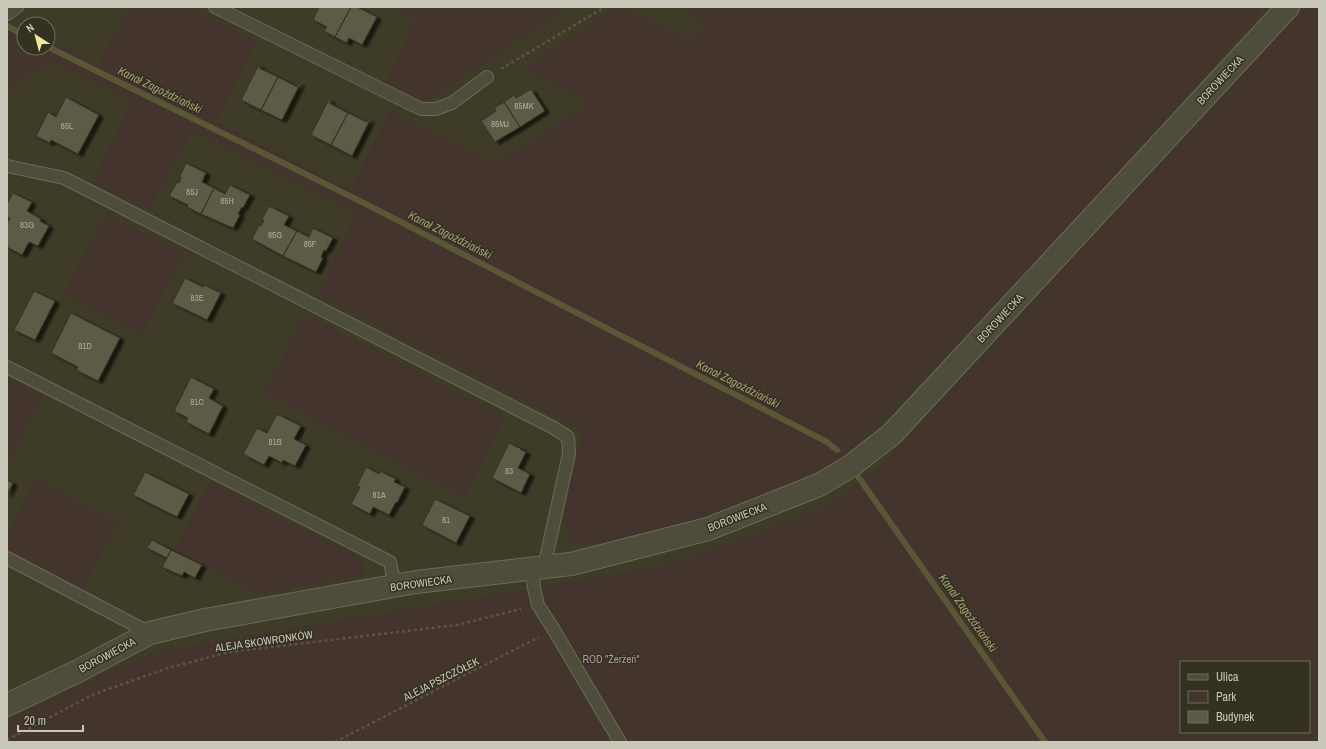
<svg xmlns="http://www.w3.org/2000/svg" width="1326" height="749" viewBox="0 0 1326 749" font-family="'Archivo Narrow',sans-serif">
<defs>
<filter id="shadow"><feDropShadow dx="4.5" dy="2.5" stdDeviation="1" flood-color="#0009"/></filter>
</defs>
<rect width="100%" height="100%" fill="#3e3b27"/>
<path fill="#43342d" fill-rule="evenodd" d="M130,7H188L256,42L217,122L350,190L390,110L496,163L591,102L523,68L615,7H625L688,39L705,28L687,7H1265L1016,287L852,453L809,477L647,538L572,545L563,517L568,489L582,431L317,294L357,214L191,131L149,211L92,182L132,102L48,61L7,90V24L12,21L24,27V48H48V39L98,65Z
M387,7H569L430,99L422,100L386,82L415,21Z
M1304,7H1319V742H7V720L86,682L156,652L218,641L646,569L679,561L824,507L885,462ZM1181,662H1309V732H1181Z
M106,214L184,253L142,335L64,294Z
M305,314L505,416L464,498L264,393Z
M7,378L42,396L7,464Z
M35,479L119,522L83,589L7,549V536Z
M210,482L363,560L366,574L258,594L174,550Z"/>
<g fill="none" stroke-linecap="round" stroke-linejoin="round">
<path stroke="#5a5735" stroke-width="6" d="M7,26L24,35
M48,47L364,203L827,442L837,450
M859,478L1045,742"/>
</g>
<path fill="#5d5a44" stroke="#353322" filter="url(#shadow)" d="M319,7H351L335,37L324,31L327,27L313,20Z
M351,7H357L377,17L362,45L349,38L347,43L335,37Z
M259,64H260L259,68L278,77L261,110L241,100Z
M278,77L297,87L298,83L300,84L282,120L261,110Z
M531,89L545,111L520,127L504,102L514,95L516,98Z
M66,97L99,115L78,154L51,140L50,143L36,136L48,112L56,117Z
M329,99L331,100L329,103L348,113L331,145L311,135Z
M504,102L520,127L495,142L481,121L496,111L494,108Z
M348,113L367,122L369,119L370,120L352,156L331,145Z
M186,163L206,173L202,182L214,188L201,214L187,207L188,205L169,196L177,182L179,183L181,177L180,176Z
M230,185L250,195L243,208L242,207L238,214L240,215L233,228L201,214L214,188L225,194Z
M13,193L32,202L27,211L41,219L40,221L49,226L38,246L29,242L22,255L7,247V224L10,218L7,217V204Z
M269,206L289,216L284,225L297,231L283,256L252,239L259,225L261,226L264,220L262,219Z
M313,228L333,238L326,251L324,250L321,257L323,258L316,272L283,256L297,231L309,237Z
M185,278L203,287L204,285L221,293L207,320L172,303Z
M34,291L55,301L35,340L14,330Z
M71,313L120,338L98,381L76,370L78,367L51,353Z
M191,377L214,389L209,398L223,406L209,434L186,422L188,418L174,411Z
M277,414L301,426L294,439L306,445L295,466L283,460L282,463L269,456L264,465L243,454L257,428L267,433Z
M509,443L519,448L520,447L521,448L520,449L526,452L518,468L530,474L521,493L492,478Z
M366,467L379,474L380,471L396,479L394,482L405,487L397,503L396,502L389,515L373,507L370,514L351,504L360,487L357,486Z
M145,472L189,494L177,517L133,495Z
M7,480L13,483L7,495Z
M435,499L470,516L456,543L422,525Z
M152,540L171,550L167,558L147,548Z
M171,550L202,565L195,578L184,572L182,576L162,567Z"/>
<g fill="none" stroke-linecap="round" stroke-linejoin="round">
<g stroke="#6c6a59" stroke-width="14">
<path id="lane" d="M215,7L421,109H436L452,103L487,77
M7,14L17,7
M7,166L64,178L552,427L568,437L569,454L544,567
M7,367L390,562L395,586
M7,558L150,633
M532,569L534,588L538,605L554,630L620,742"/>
</g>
<g stroke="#6c6a59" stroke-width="24">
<path id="street" d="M7,705L78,671L150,633L205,620L416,582L571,564L708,529L819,485L851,466L892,434L1288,7"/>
</g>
<path stroke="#5e5249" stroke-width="2.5" stroke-dasharray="3 3" stroke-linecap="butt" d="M501,69L605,7
M7,740L92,695L165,669L229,652L457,625L521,609
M335,742L539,637"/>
<use href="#lane" stroke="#4e4c3b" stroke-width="12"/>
<use href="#street" stroke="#4e4c3b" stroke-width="22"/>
</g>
<g text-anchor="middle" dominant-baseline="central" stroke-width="3" stroke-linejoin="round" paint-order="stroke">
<g font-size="9" fill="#aeac9a">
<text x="524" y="106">85MK</text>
<text x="500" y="124">85MJ</text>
<text x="67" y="126">85L</text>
<text x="192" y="192">85J</text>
<text x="227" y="201">85H</text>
<text x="27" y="225">83G</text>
<text x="275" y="235">85G</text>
<text x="310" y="244">85F</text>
<text x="197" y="298">83E</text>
<text x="85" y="346">81D</text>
<text x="197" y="402">81C</text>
<text x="275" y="442">81B</text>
<text x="509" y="471">83</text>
<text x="379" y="495">81A</text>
<text x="446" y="520">81</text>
</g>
<g font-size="11" fill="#c9c7b7" stroke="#333120">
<text transform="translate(1220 80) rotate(-47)">BOROWIECKA</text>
<text transform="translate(1000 318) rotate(-47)">BOROWIECKA</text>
<text transform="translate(737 517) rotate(-21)">BOROWIECKA</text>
<text transform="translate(421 583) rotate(-8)">BOROWIECKA</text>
<text transform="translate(264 641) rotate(-8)">ALEJA SKOWRONKÓW</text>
<text transform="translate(107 655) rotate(-28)">BOROWIECKA</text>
<text transform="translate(441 679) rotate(-27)">ALEJA PSZCZÓŁEK</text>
</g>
<g font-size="11" fill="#b194a1" stroke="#333120">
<text x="611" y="659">ROD "Żerżeń"</text>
</g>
<g font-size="12" font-style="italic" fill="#a49e73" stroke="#333120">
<text transform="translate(160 90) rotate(26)">Kanał Zagoździański</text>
<text transform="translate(450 235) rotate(27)">Kanał Zagoździański</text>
<text transform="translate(738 384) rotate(27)">Kanał Zagoździański</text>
<text transform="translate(968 613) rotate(55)">Kanał Zagoździański</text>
</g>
</g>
<rect width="1326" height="749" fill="none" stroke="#c9c7b7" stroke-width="16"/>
<rect x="1180" y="661" width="130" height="72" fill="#333120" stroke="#6f6d5c"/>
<rect x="1188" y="674" width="20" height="6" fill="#4e4c3b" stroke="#6f6d5c"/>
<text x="1216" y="681" font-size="12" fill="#c9c7b7">Ulica</text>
<rect x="1188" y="691" width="20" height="12" fill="#43342d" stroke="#6f6d5c"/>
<text x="1216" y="701" font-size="12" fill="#c9c7b7">Park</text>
<rect x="1188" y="711" width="20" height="12" fill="#5d5a44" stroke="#6f6d5c"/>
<text x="1216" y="721" font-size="12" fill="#c9c7b7">Budynek</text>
<g transform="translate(36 36) rotate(324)"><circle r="19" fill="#333120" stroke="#6f6d5c"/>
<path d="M0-3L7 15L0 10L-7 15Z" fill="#f0e895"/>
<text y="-6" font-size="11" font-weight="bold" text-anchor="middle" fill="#c9c7b7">N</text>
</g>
<path d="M18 725v6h65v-6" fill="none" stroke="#c9c7b7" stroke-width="2"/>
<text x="24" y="725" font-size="12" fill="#c9c7b7" stroke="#333120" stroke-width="3" paint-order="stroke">20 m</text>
</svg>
